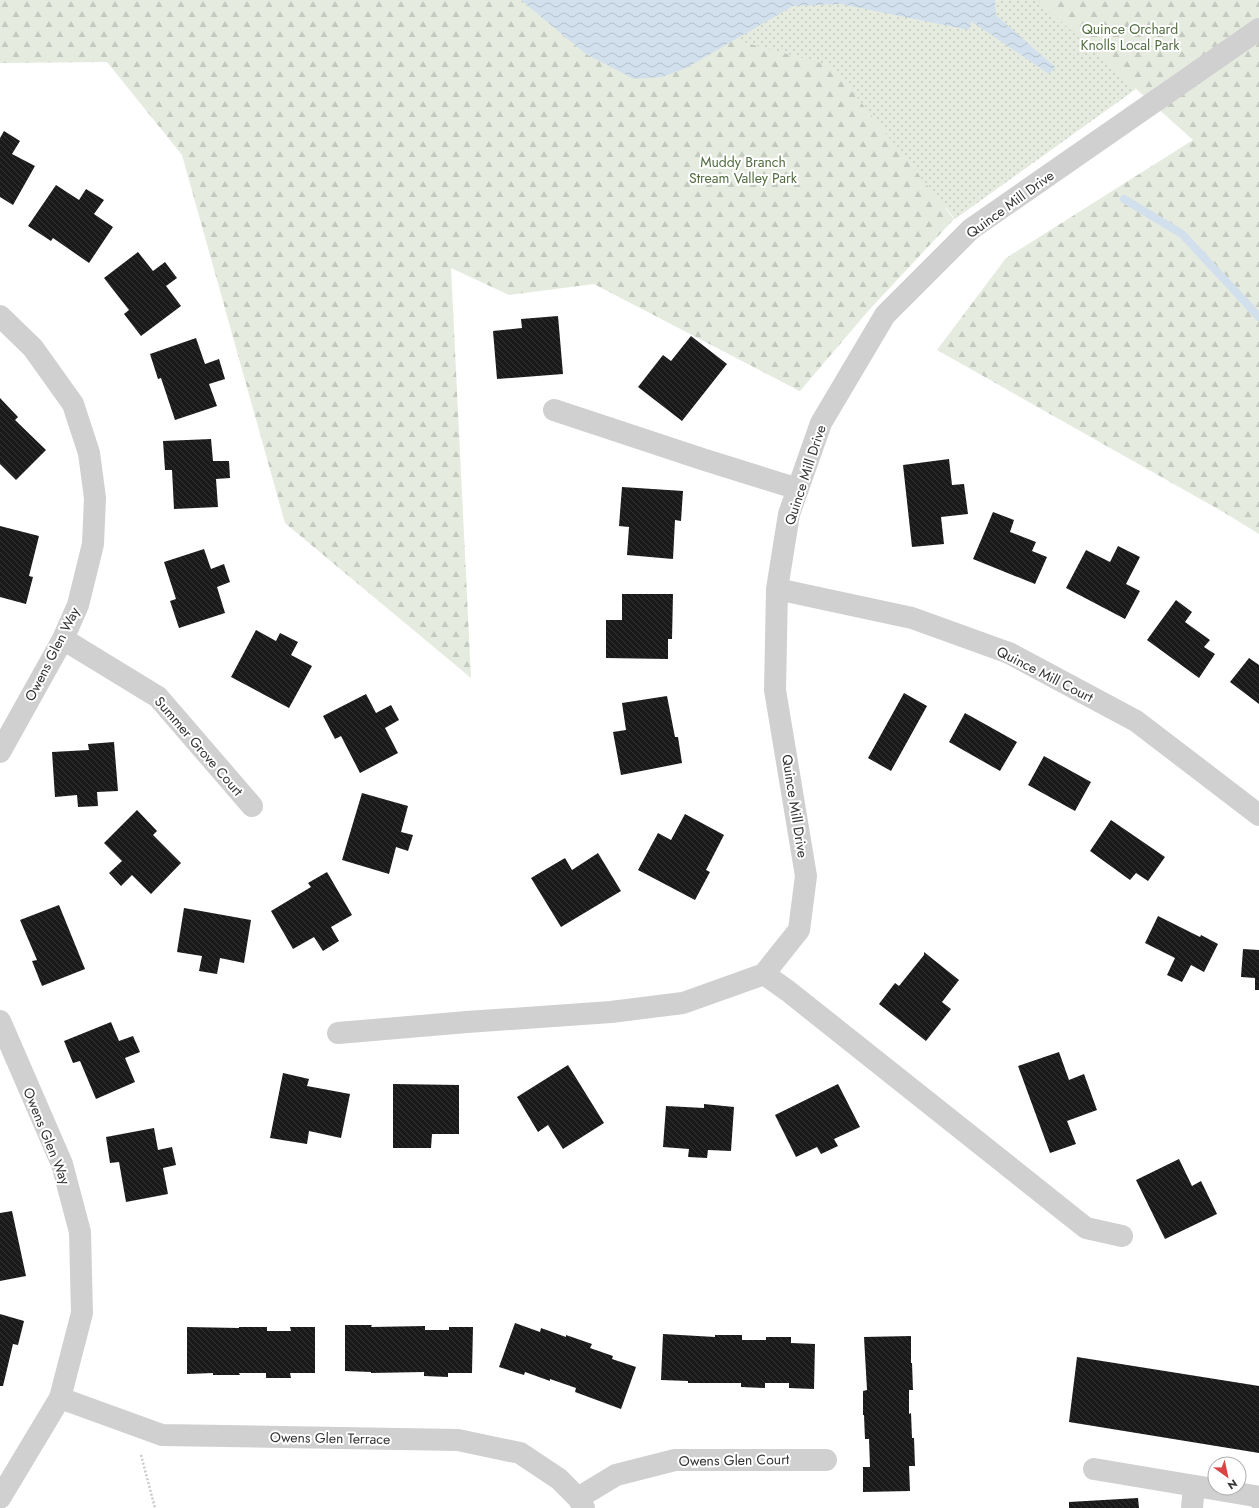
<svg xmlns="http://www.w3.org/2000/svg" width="1259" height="1508" viewBox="0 0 1259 1508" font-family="Jost,sans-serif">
<defs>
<pattern id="grass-dots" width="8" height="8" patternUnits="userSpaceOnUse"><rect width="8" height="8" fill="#e5ebdf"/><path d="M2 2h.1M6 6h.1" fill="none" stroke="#c5cac0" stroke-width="1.8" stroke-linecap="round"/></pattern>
<pattern id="forest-firs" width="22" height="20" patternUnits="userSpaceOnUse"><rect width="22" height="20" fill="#e5ebdf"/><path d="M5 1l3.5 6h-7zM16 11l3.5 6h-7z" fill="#c5cac0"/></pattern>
<pattern id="water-waves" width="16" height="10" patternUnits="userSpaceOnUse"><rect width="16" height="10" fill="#d1e0ec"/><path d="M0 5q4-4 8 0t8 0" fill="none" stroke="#b4c1cb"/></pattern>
<pattern id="building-back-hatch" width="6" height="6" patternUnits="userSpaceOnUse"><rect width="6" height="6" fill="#1a1a1a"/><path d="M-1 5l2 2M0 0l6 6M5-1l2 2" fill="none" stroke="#333"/></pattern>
</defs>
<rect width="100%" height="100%" fill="#fff"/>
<path fill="url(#grass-dots)" d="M314,0H1252L1129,82L1136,89L955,219L946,208L800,391L439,203Z"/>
<path fill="url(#forest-firs)" d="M0,0H519L586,54L634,79L662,77L686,68L735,40L832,66L954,219L869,310L800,391L594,284L509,295L451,268L471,678L285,523L182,155L107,62L0,63Z
M1037,0H1259V534L1225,513L937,350L1006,258L1193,140Z"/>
<path fill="url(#water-waves)" d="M521,0H995L996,15L1055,67L1049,74L971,21L969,30L841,4L793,6L686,68L662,77L634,79L586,54Z"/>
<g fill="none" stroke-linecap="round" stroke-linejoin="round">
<path stroke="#d1e0ec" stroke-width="8" d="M1124,199L1182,234L1259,317"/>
</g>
<path fill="url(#building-back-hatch)" d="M4,131L20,141L12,154L35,166L13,205L0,197V138Z
M56,185L79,200L86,189L104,200L94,214L113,227L89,263L53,238L51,241L28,226Z
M138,252L153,271L165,262L177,278L166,286L181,306L141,336L124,314L129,310L104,278Z
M558,316L563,374L497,379L493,331L522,328L521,319Z
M691,336L727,364L682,421L638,387L663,355L671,361Z
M196,338L205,364L219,359L225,379L209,384L217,406L175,420L161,378L158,379L150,354Z
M0,398L18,417L15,420L46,450L16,480L0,464Z
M211,439L213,461H229L230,478L216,479L218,507L174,509L172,470H165L163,441Z
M949,459L952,485L964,484L968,514L941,517L944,544L912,547L903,465Z
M622,487L683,491L681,521L675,520L673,559L627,555L629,527L619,526Z
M993,512L1014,520L1010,532L1036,542L1032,551L1047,557L1035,584L973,559Z
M0,526L39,536L29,576L33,577L26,604L0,597Z
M1118,546L1140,557L1126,584L1140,591L1125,619L1066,588L1086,550L1110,562Z
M204,549L211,569L224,564L230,582L217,587L225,613L179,628L170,601L176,599L164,562Z
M622,594H673L672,639H668V659L606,658V620H622Z
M1176,600L1192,612L1185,622L1210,640L1204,647L1215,654L1199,678L1147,640Z
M256,630L276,641L280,633L298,642L291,655L312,666L289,708L231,677Z
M1249,658L1259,665V704L1230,682Z
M904,693L927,706L891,771L868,758Z
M366,694L376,713L391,705L399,720L385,728L398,753L360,773L341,736L335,739L323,716Z
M667,696L675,737H678L682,763L621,775L613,732L626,730L622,703Z
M965,713L1017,742L1000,771L949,742Z
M114,742L118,791L97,792L98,806L78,807L77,795L55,797L52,752L89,750L88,744Z
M1044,756L1091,782L1075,811L1028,785Z
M362,793L408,806L401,832L413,835L408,851L396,847L389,874L342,860Z
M137,810L157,831L153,835L181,863L151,894L132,875L121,886L109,873L122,861L104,843Z
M685,814L724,835L706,870L710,872L695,900L638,870L658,833L671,840Z
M1111,820L1165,857L1148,881L1136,873L1130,880L1090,851Z
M598,853L621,891L561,927L531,878L565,858L572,870Z
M327,872L352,915L331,927L339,941L323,951L314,937L293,949L271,911L311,887L308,883Z
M59,905L85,969L42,986L32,961L37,960L20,920Z
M184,908L251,920L244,963L220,958L217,974L199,971L202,956L177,952Z
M1158,916L1200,937L1201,935L1218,944L1204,972L1191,965L1182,982L1167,975L1175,958L1145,943Z
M1243,949L1259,950V990H1255V978L1241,977Z
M924,952L959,980L942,1002L951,1009L926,1041L879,1004L895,983L899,986L924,955Z
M111,1022L119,1041L133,1036L140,1052L125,1058L135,1082L96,1099L80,1061L73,1063L64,1041Z
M1059,1052L1069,1080L1084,1074L1097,1110L1067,1121L1076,1144L1050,1153L1018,1066Z
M568,1065L604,1123L563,1149L548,1125L538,1132L517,1097Z
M283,1073L309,1079L307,1086L350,1094L341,1138L309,1131L307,1144L270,1138Z
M393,1084L459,1085V1134H432L431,1148H393Z
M838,1084L860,1127L834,1139L838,1146L821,1154L817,1147L796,1157L775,1115Z
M704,1104L734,1107L731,1151L708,1150L707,1158L688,1157L689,1149L663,1147L666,1106L704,1108Z
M154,1128L158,1150L172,1147L176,1165L163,1168L168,1194L126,1202L119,1162L110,1163L106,1137Z
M1179,1159L1192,1186L1201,1181L1217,1214L1165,1239L1136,1180Z
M12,1211L26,1276L0,1281V1213Z
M0,1314L24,1321L18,1345L13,1344L3,1386H0Z
M515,1323L540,1332L541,1328L566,1337V1335L592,1344L590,1348L613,1356L612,1359L636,1367L621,1409L575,1392L576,1388L550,1379V1381L525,1372L524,1375L499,1367Z
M345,1325H372L371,1327L425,1326V1330H449V1327H473L472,1373H448V1377L424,1376V1372L371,1373V1372L345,1371Z
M187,1327L239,1328V1327H267V1331H291L290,1327H315V1373H290L291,1378H266V1373H239L240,1375H213V1373L187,1374Z
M663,1334L715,1337V1335H742V1340H766V1337H791V1343L815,1344L814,1389L789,1388V1383H765V1388L741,1387V1383H688V1381L661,1380Z
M911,1336V1363H912L913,1390H909V1414L911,1413L912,1438H914L915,1466H909L910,1491L863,1492V1467H870L869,1439H865L864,1415H863V1391L867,1390L864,1337Z
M1077,1357L1259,1386V1453L1069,1422Z
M1138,1498L1139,1508H1069V1502Z"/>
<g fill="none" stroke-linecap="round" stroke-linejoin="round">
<path stroke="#cacaca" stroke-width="2.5" stroke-dasharray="2 2" stroke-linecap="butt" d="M141,1455L155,1508"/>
<path stroke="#d0d0d0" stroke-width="22" d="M0,316L33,348L73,404L89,453L95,498L93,544L78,605L63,639L0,752
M554,410L702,459L798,489
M777,589L912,618L1009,653L1136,721L1259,815
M63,639L158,697L252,806
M764,974L788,991L1086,1228L1122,1236
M0,1021L62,1164L80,1232L82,1313L60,1398L0,1498
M338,1033L467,1022L611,1012L683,1003L764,974L799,930L806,876L775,690L777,589L789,514L821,423L885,315L971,229L1259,29
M60,1398L162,1435L458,1440L520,1453L559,1479L578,1498L584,1508
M1094,1469L1255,1496L1259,1499
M578,1498L616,1475L675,1460H826
M1192,1508L1194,1486"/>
</g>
<g text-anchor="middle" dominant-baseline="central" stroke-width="4" stroke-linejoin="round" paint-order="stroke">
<g font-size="14" fill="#536d42" stroke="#fff">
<text x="1130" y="29">Quince Orchard<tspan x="1130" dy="16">Knolls Local Park</tspan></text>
<text x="743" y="162">Muddy Branch<tspan x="743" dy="16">Stream Valley Park</tspan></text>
</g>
<g font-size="14" fill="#333" stroke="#fff">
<text transform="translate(1010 204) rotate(-36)">Quince Mill Drive</text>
<text transform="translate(805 475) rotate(-72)">Quince Mill Drive</text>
<text transform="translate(52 654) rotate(-63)">Owens Glen Way</text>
<text transform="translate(1045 674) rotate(27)">Quince Mill Court</text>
<text transform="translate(199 746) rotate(49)">Summer Grove Court</text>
<text transform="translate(795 806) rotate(81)">Quince Mill Drive</text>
<text transform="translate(47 1136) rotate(68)">Owens Glen Way</text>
<text transform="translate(330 1438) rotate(1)">Owens Glen Terrace</text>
<text transform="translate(734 1460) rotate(-1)">Owens Glen Court</text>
</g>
</g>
<g transform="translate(1227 1476) rotate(147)"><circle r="19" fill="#ffffff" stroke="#adadad"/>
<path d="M0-3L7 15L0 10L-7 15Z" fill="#db4345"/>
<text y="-6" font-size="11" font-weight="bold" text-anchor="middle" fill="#333333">N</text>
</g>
</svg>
